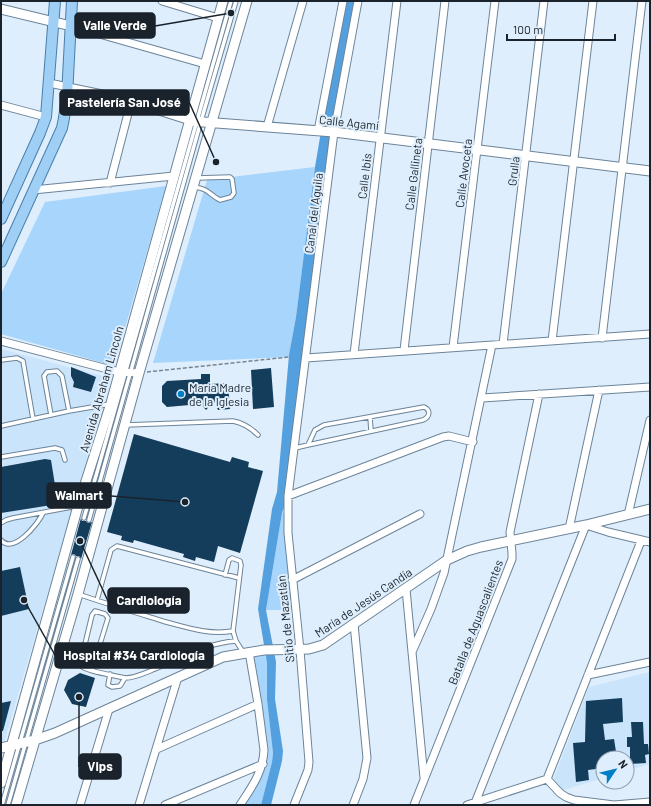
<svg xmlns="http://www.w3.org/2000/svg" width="651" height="806" viewBox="0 0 651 806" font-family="Barlow,sans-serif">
<rect width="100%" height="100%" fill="#deeefc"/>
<path fill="#cae4fb" d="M1,349L110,378L4,743L1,744Z
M650,672V764L627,771V758H603V778L560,791L553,780L589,687Z"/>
<path fill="#a7d5fc" d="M315,167L296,317L289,357L153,363L207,180Z
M166,186L114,366L1,334V294L45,202Z
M287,512L295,610H266L282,513Z
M264,650L267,663V700L273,753L272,762L261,805H240L264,757L249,652Z"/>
<path fill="#54a0de" d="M343,1H358L338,105L288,496L282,513L266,610L276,662L275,699L283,751L282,761L271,805H261L272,762L273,753L267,700V663L258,609L272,509L277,492L289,355L296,317L315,167Z"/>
<path fill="#143d5c" d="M71,367L96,377L91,392L73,387L74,382L71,376Z
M271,368L274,407L253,409L251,370Z
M201,374H210V384L228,383L230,409L218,410L214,401L206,410L201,404L167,407L162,402V386L167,381L201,379Z
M134,434L230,462L232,457L249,462L248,467L263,471L240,553L218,546L214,562L196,557L195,561L183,557L184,554L134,540L133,543L121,540L122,536L107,532Z
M45,459L51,460L58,504L1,513V467Z
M81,518L82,521H86L88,523L92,522L81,559L79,556H76L74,554L71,555Z
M20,567L29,609L1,616V571Z
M80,673L95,678L86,707L72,704L64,690L68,680Z
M622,698L623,722L603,724L605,740L614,739L617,758H603V768L588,770L589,780L576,782L573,743L585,742L586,701Z
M11,701L3,731H1V703Z
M631,722H643L644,744H648L649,754L645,755L646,763L630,764V747H627V737H632Z"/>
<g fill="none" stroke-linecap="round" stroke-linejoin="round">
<g stroke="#6c8499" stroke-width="5.5">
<path id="lane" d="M194,187C210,189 208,194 220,200L231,197L234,193L232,179L230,177L197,178
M1,360L17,358L23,361L33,419
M69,411L110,404
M370,417L371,431
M126,425L233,421C244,423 251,428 258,435
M1,426L69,411L62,376L57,371L47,372L44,376L51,415
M295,448L308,445L423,420C430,417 431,410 424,407L324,425L315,430L308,445
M1,457L55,448L62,450L65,460
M84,518L231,1
M89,520L201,121L236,1
M1,523L6,520L13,518L77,506
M1,540C13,555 38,524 43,513
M225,575L229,560L232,558L240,561L241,565L233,631L236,641L243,652
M78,594C107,604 137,613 166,622C189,628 209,635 233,631
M97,600L111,550L117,546L239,578
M92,670L108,618L105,614L95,611L92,615L80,665C86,672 115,675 125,678C135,678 145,673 155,669C182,658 206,643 236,641
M110,674L108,685L112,687L120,686L125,678
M2,805L73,557
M8,805L78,559"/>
</g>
<g stroke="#6c8499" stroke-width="9">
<path id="street" d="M162,1L218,18
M71,26L205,64
M49,83L112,96L190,121
M1,105L46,117
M267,127L303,1
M318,131L343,1
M110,183L131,102
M33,190L174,176
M602,338L642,1
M1,341L119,372L139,373
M552,341L593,1
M503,344L544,1
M453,347L495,1
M404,350L445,1
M354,354L397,1
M306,358L650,334
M482,398L650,387
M288,496L443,437L449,436L473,442
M628,515L650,420
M569,529L599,390
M292,580L420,514
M406,589L424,778
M412,652L431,609L444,573L492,345
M588,675L650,662
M157,749L258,704
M547,779L641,541
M547,779L560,793L566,797L574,800L614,805L650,802
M475,803L586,525L608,532L650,542
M80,805L109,709
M139,805L178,677
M165,805L263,764
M240,805C252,787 263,772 264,750L258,704L249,652
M294,805L308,770L309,762L300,650L288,533V496L334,132L358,1
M353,805L363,779L367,758L354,624
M414,805L512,559V553L510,532L539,394
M467,805L547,779"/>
</g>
<g stroke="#6c8499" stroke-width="11">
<path id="secondary" d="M1,9L71,26
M190,121L334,132L650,171
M1,748L35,740L55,733L223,657L264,650L309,649L323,645L447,560L467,551L481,547L586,525L650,509
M1,783L78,506L111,403L223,1
M16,805L78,594L139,373L247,1"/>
</g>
<g stroke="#487eab" stroke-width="12">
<path id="primary" d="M1,219L40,133L46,117L55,1
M1,262L62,128L64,118L67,96L72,1"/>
</g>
<path stroke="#788590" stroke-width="1.5" stroke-dasharray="4 2" stroke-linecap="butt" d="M147,372L289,357"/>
<use href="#lane" stroke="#fff" stroke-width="3.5"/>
<use href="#street" stroke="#fff" stroke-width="7"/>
<use href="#secondary" stroke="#fff" stroke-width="9"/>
<use href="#primary" stroke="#a0cff6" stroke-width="10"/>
</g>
<circle fill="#027ec7" stroke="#deeefc" stroke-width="1.5" cx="181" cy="394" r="4"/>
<g text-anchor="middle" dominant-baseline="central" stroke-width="4" stroke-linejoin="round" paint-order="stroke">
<g font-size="12" fill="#1a232c" stroke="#deeefc">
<text transform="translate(349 122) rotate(6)">Calle Agamí</text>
<text transform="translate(513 171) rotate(-83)">Grulla</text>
<text transform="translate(463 173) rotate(-83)">Calle Avoceta</text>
<text transform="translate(413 174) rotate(-83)">Calle Gallineta</text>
<text transform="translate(364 176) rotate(-83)">Calle Ibis</text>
<text transform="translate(313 213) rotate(-83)">Canal del Aguila</text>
<text transform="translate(101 389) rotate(-74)">Avenida Abraham Lincoln</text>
<text transform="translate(363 602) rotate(-34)">María de Jesús Candía</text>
<text transform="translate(285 619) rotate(-96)">Sitio de Mazatlán</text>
<text transform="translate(475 622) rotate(-69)">Batalla de Aguascalientes</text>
</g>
<g font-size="12" fill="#1a232c" stroke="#deeefc" text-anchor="start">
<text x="189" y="387">María Madre<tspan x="189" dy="14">de la Iglesia</tspan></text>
</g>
</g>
<path fill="none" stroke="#1a232c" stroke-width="1.5" d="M231 13L155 26M216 162L189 102M185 502L111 496M80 541L108 601M24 600L55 655M79 697L79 767"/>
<g fill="#1a232c" stroke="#deeefc" stroke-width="1.5">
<circle cx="231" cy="13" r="4"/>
<circle cx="216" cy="162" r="4"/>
<circle cx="185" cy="502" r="4"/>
<circle cx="80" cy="541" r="4"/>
<circle cx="24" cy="600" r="4"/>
<circle cx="79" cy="697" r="4"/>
</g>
<g fill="#1a232c" stroke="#1a232c" stroke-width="1.5">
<rect x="75" y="13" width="80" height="25" rx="4"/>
<rect x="60" y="90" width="129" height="25" rx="4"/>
<rect x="47" y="483" width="64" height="25" rx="4"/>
<rect x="108" y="588" width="81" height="25" rx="4"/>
<rect x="55" y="643" width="158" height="25" rx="4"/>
<rect x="79" y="754" width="42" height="25" rx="4"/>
</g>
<g font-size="13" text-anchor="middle" font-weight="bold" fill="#fff">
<text x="115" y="30">Valle Verde</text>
<text x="124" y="107">Pastelería San José</text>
<text x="79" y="500">Walmart</text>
<text x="149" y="605">Cardiología</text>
<text x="134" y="660">Hospital #34 Cardiología</text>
<text x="100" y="771">Vips</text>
</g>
<rect width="651" height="806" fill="none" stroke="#1a232c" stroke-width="4"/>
<g transform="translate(615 770) rotate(55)"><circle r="19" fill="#deeefc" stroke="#909da9"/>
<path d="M0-3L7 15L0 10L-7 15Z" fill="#027ec7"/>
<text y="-6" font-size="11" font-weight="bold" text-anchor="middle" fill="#1a232c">N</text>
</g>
<path d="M507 34v6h108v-6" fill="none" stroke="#1a232c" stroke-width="2"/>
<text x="513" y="34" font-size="12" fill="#1a232c" stroke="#deeefc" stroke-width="3" paint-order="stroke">100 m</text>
</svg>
